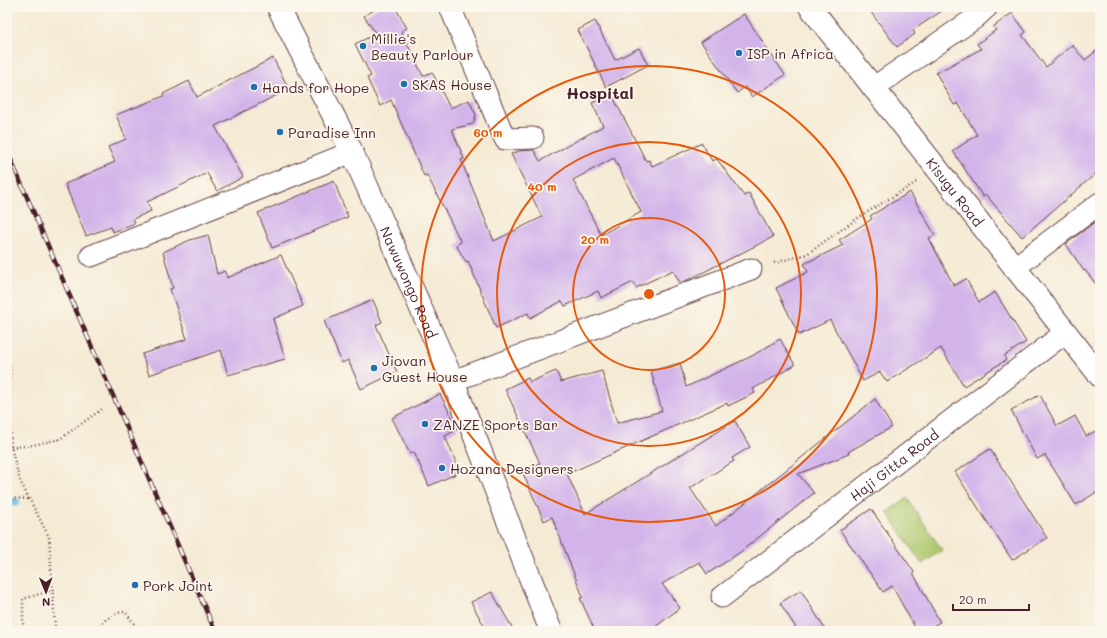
<svg xmlns="http://www.w3.org/2000/svg" width="1107" height="638" viewBox="0 0 1107 638" font-family="Mali,sans-serif">
<rect width="100%" height="100%" fill="#fbf7ec"/>
<filter id="ink" filterUnits="userSpaceOnUse"><feTurbulence type="fractalNoise" baseFrequency=".025" numOctaves="2"/><feDisplacementMap in="SourceGraphic" scale="8" xChannelSelector="R" yChannelSelector="G"/><feConvolveMatrix kernelMatrix="1 2 1 2 8 2 1 2 1" color-interpolation-filters="sRGB"/></filter>
<filter id="wash" filterUnits="userSpaceOnUse"><feTurbulence type="fractalNoise" baseFrequency=".012" numOctaves="4" result="noise"/><feDisplacementMap in="SourceGraphic" scale="16" xChannelSelector="R" yChannelSelector="G"/><feGaussianBlur stdDeviation="0.9" result="paint"/><feColorMatrix in="noise" values="0 0 0 0 0 0 0 0 0 0 0 0 0 0 0 0 0 1.4 0 .05"/><feComposite in="paint" operator="in"/></filter>
<g filter="url(#wash)">
<rect width="100%" height="100%" fill="#f5ebd5"/>
<path fill="#b0c96f" stroke="#7d744d" d="M907,498L942,550L922,564L887,512Z"/>
<g fill="none" stroke-linecap="round" stroke-linejoin="round">
<path stroke="#5fbbdd" stroke-width="8" d="M7,501L16,502"/>
</g>
<g id="blocks">
<path fill="#d2b4ea" fill-rule="evenodd" d="M379,7H395L407,28L401,31L423,76L432,72L450,108L469,100L476,115L473,124L452,129L464,159L461,160L494,241L542,217L511,154L519,151L534,150L540,161L603,126L592,103L611,93L646,161L649,160L652,166L702,143L712,161L717,159L744,196L749,193L773,237L690,279L680,283L673,270L636,288L633,282L601,298L598,291L565,306L562,301L530,318L528,313L496,328L468,261L466,262L456,245L461,242L427,175L424,176L391,100L380,106L367,78L371,76L355,44L376,34L364,16ZM614,158L641,212L601,235L573,180Z
M867,7H948L913,30L915,34L897,47Z
M1012,13L1026,32L1022,35L1046,67L1072,45L1085,60L1100,48V170L1022,237L986,195L983,197L953,151L977,135L958,103L954,105L936,73L981,49L977,44L996,30L993,27Z
M744,14L785,75L752,97L745,87L737,93L701,42Z
M595,21L615,60L639,48L648,65L606,87L578,30Z
M273,58L289,89L215,126L243,177L217,191L207,173L147,202L151,211L133,219L135,223L113,232L111,227L86,236L65,184L115,162L108,147L126,139L116,115L164,96L163,94L189,81L197,97Z
M334,181L348,217L272,248L258,213Z
M910,192L935,235L929,238L954,286L966,279L979,302L995,292L1026,342L1004,356L1006,360L964,386L941,348L887,382L880,372L863,381L830,320L799,335L776,288L808,272L804,264L843,245L839,240L872,219L870,216Z
M1100,218V289L1085,270L1084,271L1066,244Z
M208,235L217,274L225,271L227,278L281,255L303,306L273,319L285,359L228,375L221,350L149,375L142,354L187,339L170,289L173,288L163,252L190,240Z
M373,300L382,322L376,325L397,372L361,389L348,360L342,363L324,321Z
M780,339L795,365L753,389L755,393L728,406L727,403L567,474L585,514L735,421L750,447L732,458L734,461L690,488L716,526L875,399L892,427L848,452L849,454L798,474L814,493L739,553L707,574L699,562L662,584L680,608L650,631H595L580,598L583,597L552,517L544,521L522,471L540,463L505,389L528,378L530,382L556,371L561,382L602,371L617,423L662,411L651,371L680,363L686,387L752,356Z
M440,394L458,429L445,436L460,472L429,486L414,452L410,454L392,418Z
M1040,395L1057,426L1075,416L1086,436L1100,429V490L1076,505L1045,455L1037,459L1011,410Z
M990,449L1047,538L1012,560L955,472Z
M871,509L914,572L913,573L940,622L923,631H917L892,586L883,592L840,530Z
M801,590L826,631H798L780,603Z
M492,592L514,631H487L471,602Z"/>
</g>
</g>
<g filter="url(#ink)">
<use href="#blocks" fill-opacity="0" stroke="#643e44" stroke-width="1"/>
<g fill="none" stroke-linecap="round" stroke-linejoin="round">
<g stroke="#643e44" stroke-width="23">
<g id="minor">
<path d="M450,7L505,139L533,138"/>
<path d="M873,88L975,18L987,7"/>
<path d="M91,256L352,152"/>
<path d="M1014,268L1100,203"/>
<path d="M453,381L751,269"/>
<path id="s1" d="M722,597L1066,332"/>
</g>
</g>
<g stroke="#643e44" stroke-width="24">
<g id="tertiary">
<path id="s2" d="M278,7L352,152L453,381L551,631"/>
<path id="s3" d="M810,7L1100,376"/>
</g>
</g>
<path stroke="#643e44" stroke-width="2.5" stroke-dasharray="1 3" stroke-linecap="butt" d="M774,263L807,254L858,218L918,181
M7,363L10,365L11,447L20,481L49,537L55,627L56,631
M7,448L33,445L60,439L102,409
M7,498L29,499
M20,631L23,628V599L53,590
M93,631C102,623 112,612 125,612L140,631"/>
<use href="#minor" stroke="#fff" stroke-width="21"/>
<use href="#tertiary" stroke="#fff" stroke-width="22"/>
<g stroke="#4a1f2b" stroke-width="4.5">
<path id="rail" d="M7,151L215,631"/>
</g>
<use href="#rail" stroke="#fbf7ec" stroke-width="3" stroke-dasharray="9" stroke-linecap="butt"/>
</g>
</g>
<g fill="none" stroke="#e8590c" stroke-width="2">
<circle cx="649" cy="294" r="76"/>
<circle cx="649" cy="294" r="152"/>
<circle cx="649" cy="294" r="228"/>
</g>
<g fill="#1f6fb2" stroke="#fbf7ec" stroke-width="1.5">
<circle cx="363" cy="46" r="4"/>
<circle cx="739" cy="53" r="4"/>
<circle cx="404" cy="84" r="4"/>
<circle cx="254" cy="87" r="4"/>
<circle cx="280" cy="132" r="4"/>
<circle cx="374" cy="368" r="4"/>
<circle cx="425" cy="424" r="4"/>
<circle cx="442" cy="468" r="4"/>
<circle cx="135" cy="585" r="4"/>
</g>
<g text-anchor="middle" dominant-baseline="central" stroke-width="3.5" stroke-linejoin="round" paint-order="stroke">
<g font-size="14" fill="#4a1f2b" stroke="#fbf7ec" text-anchor="start">
<text x="371" y="38">Millie's<tspan x="371" dy="16">Beauty Parlour</tspan></text>
<text x="747" y="53">ISP in Africa</text>
<text x="412" y="84">SKAS House</text>
<text x="262" y="87">Hands for Hope</text>
<text x="288" y="132">Paradise Inn</text>
<text x="382" y="360">Jiovan<tspan x="382" dy="16">Guest House</tspan></text>
<text x="433" y="424">ZANZE Sports Bar</text>
<text x="450" y="468">Hozana Designers</text>
<text x="143" y="585">Pork Joint</text>
</g>
<g font-size="14" fill="#4a1f2b" stroke="#fbf7ec">
<text stroke="none"><textPath href="#s3" startOffset="235">Kisugu Road</textPath></text>
<text stroke="none"><textPath href="#s2" startOffset="305">Nawuwongo Road</textPath></text>
<text stroke="none"><textPath href="#s1" startOffset="217">Haji Gitta Road</textPath></text>
</g>
<g font-size="16" font-weight="bold" fill="#4a1f2b" stroke="#fbf7ec">
<text x="600" y="92">Hospital</text>
</g>
</g>
<circle cx="649" cy="294" r="6" fill="#e8590c" stroke="#fbf7ec" stroke-width="2"/>
<g font-size="12" text-anchor="middle" font-weight="bold" fill="#e8590c" stroke="#fbf7ec" stroke-width="3.5" stroke-linejoin="round" paint-order="stroke">
<text x="488" y="137">60 m</text>
<text x="542" y="191">40 m</text>
<text x="595" y="244">20 m</text>
</g>
<rect width="1107" height="638" fill="none" stroke="#fbf7ec" stroke-width="24"/>
<g transform="translate(46 592) rotate(179)" stroke="#fbf7ec" stroke-width="3" paint-order="stroke">
<path d="M0-3L7 15L0 10L-7 15Z" fill="#4a1f2b"/>
<text y="-6" font-size="11" font-weight="bold" text-anchor="middle" fill="#4a1f2b">N</text>
</g>
<path d="M953 604v6h76v-6" fill="none" stroke="#4a1f2b" stroke-width="2"/>
<text x="959" y="604" font-size="12" fill="#4a1f2b" stroke="#fbf7ec" stroke-width="3" paint-order="stroke">20 m</text>
</svg>
